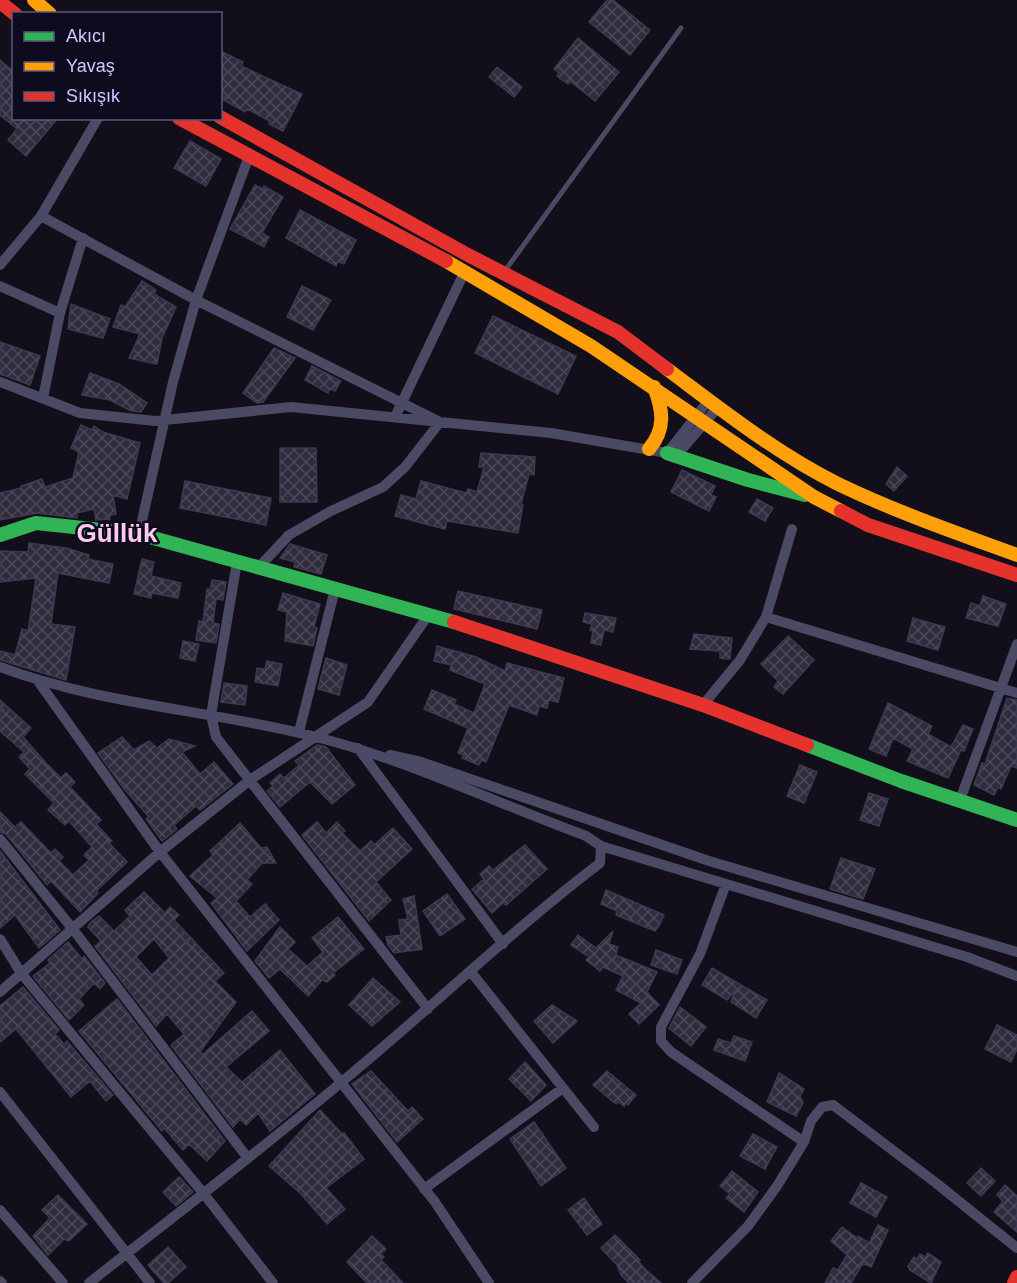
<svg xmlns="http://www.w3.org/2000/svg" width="1017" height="1283" viewBox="0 0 1017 1283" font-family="Arial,sans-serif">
<defs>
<pattern id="building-cross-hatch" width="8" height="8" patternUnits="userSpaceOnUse" patternTransform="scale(1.5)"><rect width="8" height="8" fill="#302c3e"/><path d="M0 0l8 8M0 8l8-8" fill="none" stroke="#4d495b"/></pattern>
</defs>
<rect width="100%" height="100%" fill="#120f1a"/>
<path fill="url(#building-cross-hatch)" stroke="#3d3950" stroke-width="1.5" fill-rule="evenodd" d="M607,0H613L650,30L630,55L589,22Z
M578,38L619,72L595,101L570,81L568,84L557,76L559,73L554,69Z
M220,51L243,62L241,66L302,94L283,131L269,124L270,121L247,109L245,112L220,98Z
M0,60L14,72V118H58L26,156L8,140L17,129L0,115Z
M497,67L522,87L514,97L489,77Z
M190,141L221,159L206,186L174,168Z
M255,185L263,189L264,186L283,197L262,233L269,237L264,247L230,229Z
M300,210L356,240L344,264L338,261L336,266L286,238Z
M142,281L156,290L154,294L176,307L162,338L157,364L129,358L140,334L113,327L121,305L125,307Z
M302,286L331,300L313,330L287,317Z
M71,304L110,319L103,338L68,329Z
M493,316L576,356L558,394L475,353Z
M0,342L40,356L30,385L0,374Z
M274,348L295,358L263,402L257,403L243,393Z
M312,366L341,381L335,391L330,389L328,393L305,380Z
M90,373L119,384L147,403L141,412L131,411L110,400L82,395Z
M81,425L92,430L94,426L103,432L140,443L127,499L113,495L116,514L109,516L110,519L96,520L94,509L77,513V518L37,513L0,520V493L21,488V486L42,479L45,487L73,478L79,452L71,448Z
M280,448H316L317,502H280Z
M481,453L535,457L534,475L529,474L521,504L523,505L518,533L447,521L445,529L395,516L401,495L416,499L421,481L466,493L468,489L477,492L484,467H479Z
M897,467L907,476L894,491L886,484Z
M682,470L715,486L711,495L716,497L709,511L671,492Z
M185,481L271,498L266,525L180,508Z
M757,499L773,508L765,521L749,512Z
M29,543L66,548L89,555L88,559L113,564L109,583L58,573L51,624L75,627L66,680L0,660V651L15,655L22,629L28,631L36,578L0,582V551L28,552Z
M290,544L327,555L321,574L294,567L295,562L280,558Z
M142,559L154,562L151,576L181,583L178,598L152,593L151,598L134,594Z
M212,580L226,582L223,600L216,599L213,623L219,624L216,643L196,640L199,621L203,622L207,589L210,590Z
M458,591L542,610L537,629L454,609Z
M283,593L320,604L314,627L317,628L313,646L285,641L287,612L278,610Z
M983,596L1006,604L998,626L966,618L971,603L980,606Z
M585,613L616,618L613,632L604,630L601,645L591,643L593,631L590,630L592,624L583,622Z
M913,618L945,627L938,650L907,641Z
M694,634L732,638L730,659L720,658V651L690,649Z
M788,636L814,660L783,694L774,687L778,681L761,664Z
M183,641L199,644L195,661L180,658Z
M437,646L476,657L505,671L507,663L564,678L558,702L549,700L547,708L539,706L537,715L509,705L486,762L481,760L479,765L462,758L464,755L458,753L468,728L424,709L432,690L456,700L454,704L474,713L485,684L450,670L451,665L434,661Z
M326,658L347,665L339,695L318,689Z
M267,661L282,664L278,686L255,682L257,668L265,669Z
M224,683L247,686L245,705L221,702Z
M1007,698L1017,700V768L1011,766L1001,789L998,787L994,795L974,785L982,763L985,764Z
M0,700L31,728L23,737L46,763L61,778L66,773L75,782L70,787L101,820L96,824L112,841L109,843L127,862L96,891L98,893L80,912L51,881L47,885L6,834L0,832V812L15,827L21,822L51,853L55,849L63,857L59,861L73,875L89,860L84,855L92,847L69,821L65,825L48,810L54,803L25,774L30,769L19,757L24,752L0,731Z
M888,703L932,726L928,734L951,747L963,725L973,729L964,751L961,750L948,778L907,761L913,749L893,738L886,756L869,749Z
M122,737L134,750L149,741L157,748L169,739L195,746L182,752L200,774L214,762L233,784L200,810L196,806L174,825L177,829L162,841L146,819L149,817L125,790L98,753Z
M317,745L326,747L355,785L332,804L310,782L280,807L267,791L273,786L270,783L280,774L284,778L299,765L295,761Z
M800,765L817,772L804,803L787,796Z
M869,793L888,799L879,826L860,820Z
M317,822L326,833L337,822L345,831L342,833L360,851L371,841L374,845L393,828L412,849L376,882L391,900L369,921L302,835Z
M240,823L261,848L267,847L276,863H262L247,880L252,884L236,901L250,917L265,904L279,920L247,951L211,903L217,898L190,876L213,855L210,851Z
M525,845L547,869L506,905L503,903L492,913L472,889L484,879L480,874L489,866L493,870Z
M0,851L60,930L39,948L15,915L0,928Z
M841,858L875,869L863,899L830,889Z
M606,890L664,915L660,924L655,931L616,915L617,911L601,904Z
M144,892L165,913L170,907L179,915L174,920L224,973L215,981L236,1002L200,1052L203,1054L252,1011L269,1031L226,1067L242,1082L280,1050L315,1094L270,1131L258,1113L246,1125L240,1119L233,1127L171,1045L184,1034L167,1014L156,1026L95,946L101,941L88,927L90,923L99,916L114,931L130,916L125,910ZM154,939L169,958L152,975L136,957Z
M447,894L465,919L440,936L423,911Z
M414,896L422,949L394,953L388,945L386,937L401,935L399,920L408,919L403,899Z
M338,917L364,949L333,973L335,975L327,982L322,980L308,996L280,969L269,978L255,961L280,927L295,942L288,949L307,966L323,952L312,938Z
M613,931L609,944L618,947L616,955L657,972L647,992L659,1005L639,1024L629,1014L641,1003L616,990L623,976L603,967L600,971L586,960L589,957L571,945L578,935L596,948Z
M68,942L82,959L84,956L105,983L100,989L94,983L79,999L84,1005L69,1020L33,976L50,963L48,960Z
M656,950L682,960L677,974L651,965Z
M712,968L767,1000L756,1018L731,1002L735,990L727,1000L702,985Z
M373,978L400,1002L372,1026L349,1005Z
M23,987L59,1030L55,1034L64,1044L67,1041L113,1095L106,1101L90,1081L71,1097L16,1029L0,1042V1006Z
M117,999L225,1141L207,1161L189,1144L183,1150L164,1128L162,1131L79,1031Z
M552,1005L577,1021L553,1043L534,1021Z
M680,1007L706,1027L691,1046L669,1028Z
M997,1025L1017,1035V1049L1011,1062L985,1049Z
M734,1036L752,1042L745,1061L714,1050L718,1039L731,1043Z
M525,1062L546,1085L531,1101L509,1079Z
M371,1071L408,1111L412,1107L423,1119L397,1142L352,1084Z
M607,1071L636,1095L628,1105L626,1103L624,1106L618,1102L616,1104L593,1085Z
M779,1073L804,1089L800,1096L803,1103L796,1116L767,1102Z
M320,1110L342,1134L344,1133L364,1159L326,1188L345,1209L327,1224L301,1194L269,1166Z
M534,1122L566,1168L541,1186L510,1139Z
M753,1134L777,1147L765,1169L740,1156Z
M981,1168L995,1181L981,1196L967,1183Z
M732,1171L758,1192L744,1212L726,1198L730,1194L720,1186Z
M179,1177L193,1192L176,1206L163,1192Z
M861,1183L887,1197L876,1217L850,1203Z
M1005,1185L1017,1196V1232L994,1212L1003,1201L997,1195Z
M58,1195L87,1224L69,1241L64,1239L48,1255L33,1236L50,1218L42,1210Z
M584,1198L602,1224L587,1235L568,1210Z
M878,1225L888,1230L871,1267L863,1263L851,1283H825L833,1268L838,1270L847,1255L831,1241L842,1227L857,1238L858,1236L869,1243Z
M615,1235L640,1260L639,1262L645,1269L661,1283H629L621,1275L617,1265L601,1248Z
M372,1236L386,1249L381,1254L384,1257L381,1260L403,1283H367L347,1262Z
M168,1247L186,1267L168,1283H164L148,1265Z
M928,1253L941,1262L931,1283L910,1270L908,1266L914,1257L917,1259L920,1254L925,1257Z"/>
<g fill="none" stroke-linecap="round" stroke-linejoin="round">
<path stroke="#4b4a64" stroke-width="5" d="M504,272L681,28"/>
<path stroke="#4b4a64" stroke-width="10" d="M41,216L196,300L440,422L405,467L383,487L331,511L289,535L258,568
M0,265L41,216L98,118
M0,286L60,313L43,398
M60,313L83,238
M0,382L80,413L155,421L291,407L551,433L667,453L684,447L718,407
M395,417L465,271
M667,453L709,400
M139,534L173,382L196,300L249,156
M237,562L211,715L216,737L428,1009
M766,617L1017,693
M0,667C101,705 212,710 316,737C408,760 496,803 586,836L601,846L600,863C511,931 430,1009 344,1080C261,1150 174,1216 89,1283
M38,681L160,852L435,1202L489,1283
M703,705L740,660L766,617L792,529
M299,732L335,589
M358,748L503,944
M390,755L421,762L709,861L1017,952
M960,800L1017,644
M0,839L72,928L247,1157
M601,846L967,957L1017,976
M726,884L700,954L661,1027V1041L671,1052L804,1142
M0,939L21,973L204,1194L273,1283
M471,972L594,1127
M0,992L160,852L250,780L368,702L429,614
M0,1092L150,1283
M424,1189L563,1088
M0,1210L63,1283
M0,1281L2,1283
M692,1283L748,1226L777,1186L804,1142L811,1121L822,1107L833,1105L936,1183L1017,1248"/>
<path stroke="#30b455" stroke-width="14" d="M667,453L748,480L805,495
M0,535L36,523L139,534L454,622
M807,745L901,781L1017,820"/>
<path stroke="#ff9f0a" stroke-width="14" d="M34,0L50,14
M446,261L591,346L814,497L841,511
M667,369C722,410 776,453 838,484C896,512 957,533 1017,555
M649,449C666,429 663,410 654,387"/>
<path stroke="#e5322d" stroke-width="14" d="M0,2L15,14
M220,117L468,255L618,332L667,369
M179,118L446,261
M841,511L868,525L1017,575
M454,622L703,705L807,745
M1014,1283L1017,1277"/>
</g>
<g text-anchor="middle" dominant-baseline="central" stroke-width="5" stroke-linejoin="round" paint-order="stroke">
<g font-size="26" font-weight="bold" fill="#ffcbec" stroke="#0e0b1f">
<text x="117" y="533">Güllük</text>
</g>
</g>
<rect x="12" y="12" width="210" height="108" fill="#0e0b1f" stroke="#5b5779" stroke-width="1.5"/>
<rect x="24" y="32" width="30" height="9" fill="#30b455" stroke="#5b5779" stroke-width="1.5"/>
<text x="66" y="42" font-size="18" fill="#cfc9ff">Akıcı</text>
<rect x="24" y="62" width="30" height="9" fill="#ff9f0a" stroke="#5b5779" stroke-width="1.5"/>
<text x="66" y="72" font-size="18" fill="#cfc9ff">Yavaş</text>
<rect x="24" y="92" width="30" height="9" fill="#e5322d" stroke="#5b5779" stroke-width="1.5"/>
<text x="66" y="102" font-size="18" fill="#cfc9ff">Sıkışık</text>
</svg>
